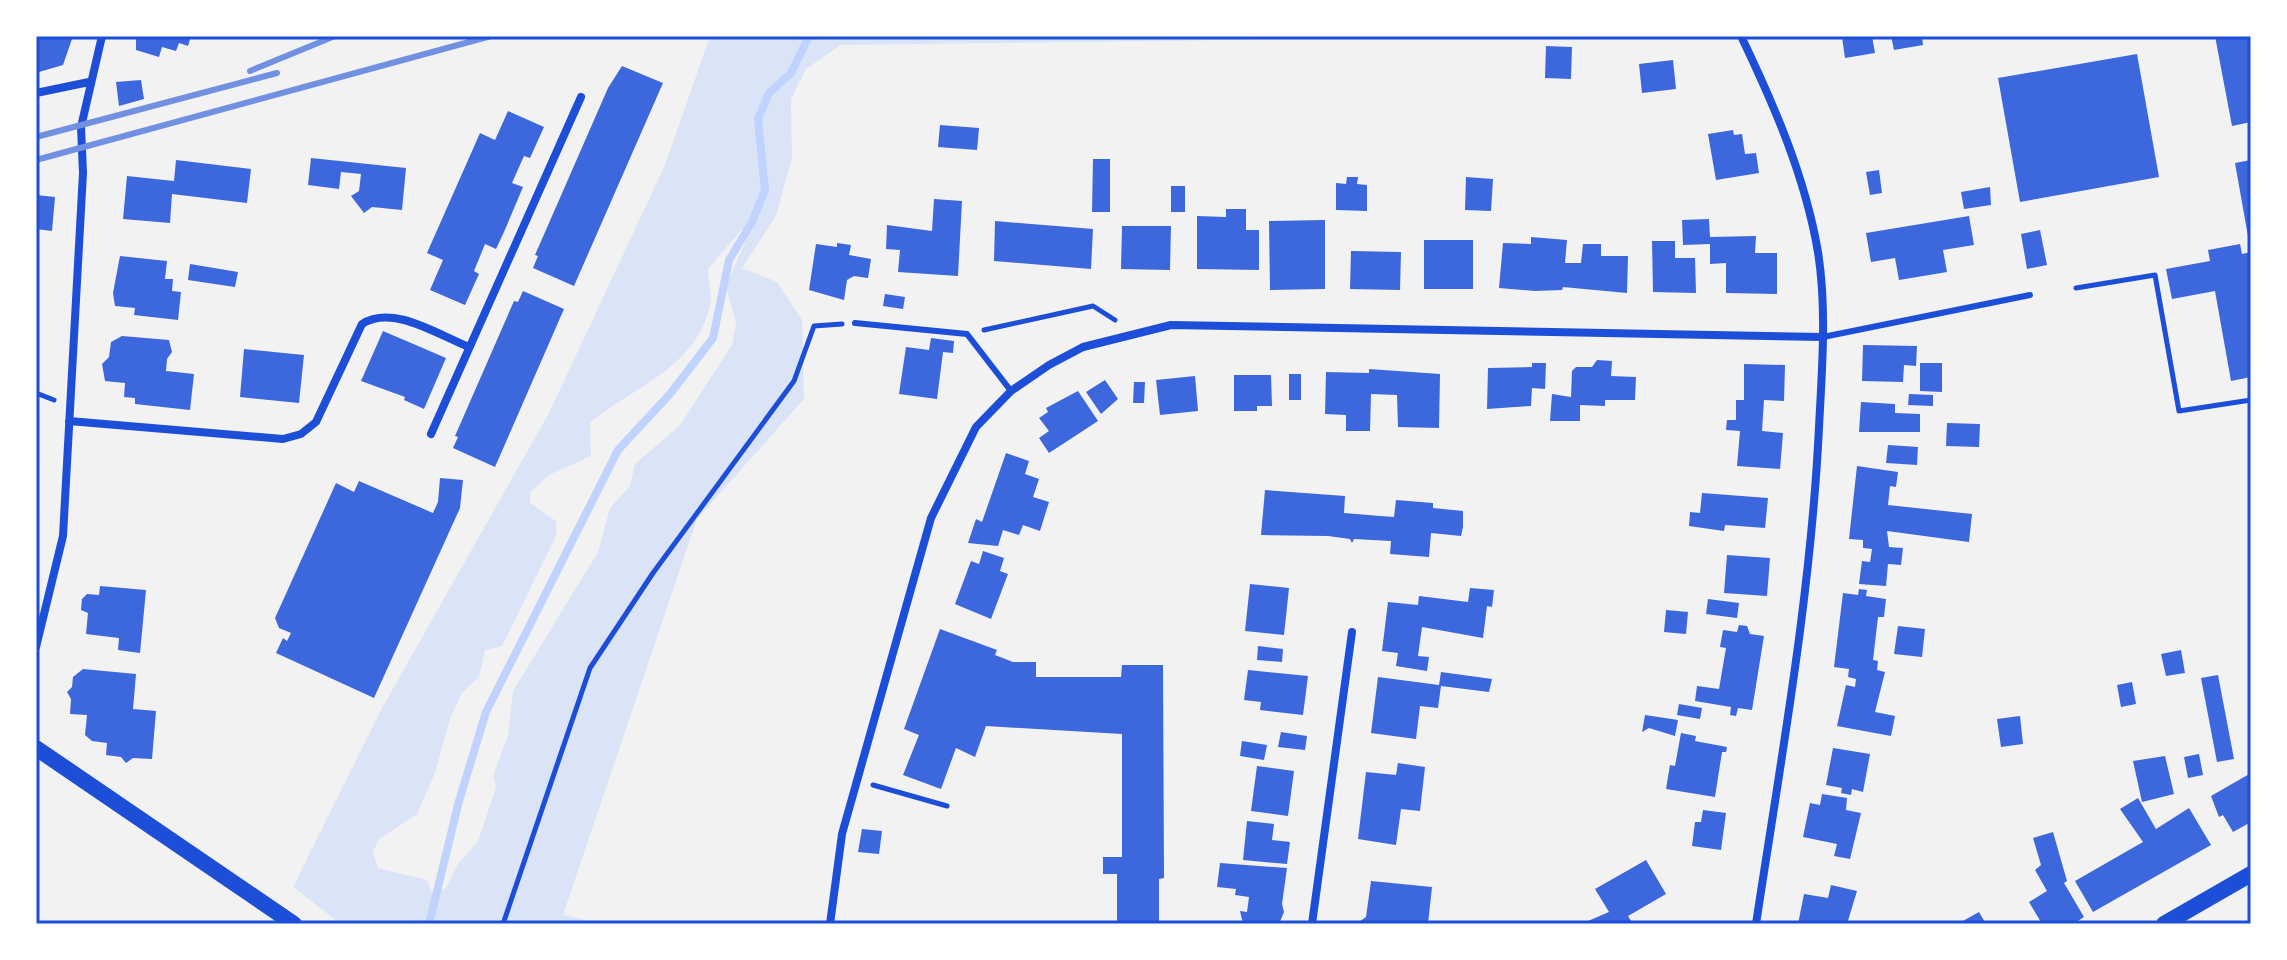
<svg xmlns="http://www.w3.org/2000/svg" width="2287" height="960" viewBox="0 0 2287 960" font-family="'Public Sans',sans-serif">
<rect width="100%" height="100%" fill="#f2f2f2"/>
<path fill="#dbe4f7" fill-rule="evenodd" d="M710,36H1531L841,45L806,69L791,99L792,157L776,216L742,268L777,282L802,320L804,399L697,519L563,915L606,924H341L293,887L382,708L549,413L665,165ZM743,228L745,242L726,286L736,322L732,345L680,425L635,464L630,486L610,508L598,552L513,691L508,735L493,776L496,787L478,841L458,864L445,889L432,892L427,880L378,868L373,853L378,840L417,814L435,773L451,716L462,693L479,677L485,650L502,646L557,534L556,521L530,503V493L549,475L591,456L590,423C634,386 696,369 710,305C713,296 708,280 708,269Z"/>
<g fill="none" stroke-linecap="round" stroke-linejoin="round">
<path stroke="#bfd3fe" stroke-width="8" d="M429,924L459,801L486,712L618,450L670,394L713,338L729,260L752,222L765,190L758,119L769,93L791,73L809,36"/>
</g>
<path fill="#3d67dc" d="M36,36H73L63,65L39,72Z
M136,36H191L188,46L179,43L176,51L162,47L159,57L136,50Z
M1872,36L1875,53L1845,58L1842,37Z
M1891,36H1922L1923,45L1894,50Z
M2215,36H2251V122L2232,126Z
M1546,46L1572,47L1571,79L1545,78Z
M2137,54L2159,177L2020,202L1998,78Z
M1673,60L1676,89L1642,93L1639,64Z
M622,66L663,83L574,286L533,268L538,256L535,255L608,88Z
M141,80L144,99L119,106L116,82Z
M508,111L544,127L530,158L524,156L512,183L523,187L504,232L496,249L485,244L474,271L479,274L465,305L430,290L443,260L427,253L480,133L495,140Z
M940,125L979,128L977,150L938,147Z
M1733,130L1734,135L1742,134L1745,154L1756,153L1759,173L1716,180L1708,134Z
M311,158L406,168L402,210L372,207L364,213L351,196L359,191L361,174L341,172L339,189L308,185Z
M1093,159H1110V212H1092Z
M176,160L251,169L247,203L172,194L170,223L123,219L127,176L174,181Z
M2251,160V242H2249L2235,163Z
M1879,170L1882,193L1870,195L1866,172Z
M1347,177H1358L1357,184L1367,185V211L1336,210V183L1346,184Z
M1466,177L1493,179L1491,211L1465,210Z
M1171,186H1185V212H1171Z
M1990,187L1991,205L1964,209L1961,192Z
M36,195L55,197L52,231L36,229Z
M934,199L962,201L958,276L898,272L900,250L886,249L887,225L932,231Z
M1226,209H1246V230H1259V270L1197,269V216L1226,217Z
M1969,216L1974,245L1943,250L1947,272L1899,280L1895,258L1871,262L1866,233Z
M1709,219L1710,237L1756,236L1755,253H1777V294L1726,293V263L1710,264V244L1683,245L1682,220Z
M1325,220V289L1270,290L1269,221Z
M995,221L1093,229L1091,269L994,261Z
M1122,226H1171L1170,270L1121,269Z
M2040,230L2047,265L2027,269L2021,234Z
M1531,237L1567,240L1565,263H1581L1583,244H1601V256H1628L1627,293L1563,287L1562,290L1535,291L1499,288L1503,243L1531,244Z
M1424,240H1473V289H1424Z
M1652,241H1675V258H1695L1696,293L1653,292Z
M837,243L851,245L849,255L871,259L868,278L854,276L847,280L844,300L809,290L816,244L837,247Z
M2240,244L2242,254L2251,252V377L2231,381L2215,291L2172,299L2166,269L2210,261L2208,250Z
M1351,251L1401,252L1400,290L1350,289Z
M120,256L167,261L165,279H173L172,291L181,292L178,320L134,315L135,308L115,306L113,293Z
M190,264L238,272L235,287L188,280Z
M523,291L564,309L495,467L453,448L458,437L455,436L514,301L518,302Z
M885,294L905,297L903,309L883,306Z
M383,331L446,358L424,409L404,400L405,397L361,381Z
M122,336L169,340L172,352L167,359L166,371L194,374L190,410L135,404V398L124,397L125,383L105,381L102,364L109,357L111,342Z
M931,338L954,341L953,353L943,352L937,399L899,394L906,347L929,350Z
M1863,345L1917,346L1916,366L1904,365L1903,382L1862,381Z
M244,349L304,355L299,403L240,397Z
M1597,360L1612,361L1611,376L1636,377L1635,400H1605V406L1580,405V421H1550L1552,394L1571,397L1572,371L1576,367H1592Z
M1532,363H1546L1545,389L1532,388L1531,406L1487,409L1488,368L1532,367Z
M1920,363H1942V392L1920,391Z
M1744,364L1785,365L1784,401L1764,400L1762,431L1783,433L1780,469L1737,466L1740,431L1726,430L1727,420H1736V400H1744Z
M1369,369L1440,374L1439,428L1398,427L1397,395L1371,394L1370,431H1346V415L1325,414L1326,372L1369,373Z
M1289,374H1301V400H1289Z
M1234,375H1271L1272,406H1257V411H1234Z
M1195,376L1198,411L1160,415L1156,380Z
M1105,380L1118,399L1101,414L1086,392Z
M1134,382H1145L1144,403H1133Z
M1078,391L1098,421L1049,453L1039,438L1049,431L1039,418L1048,412L1046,408Z
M1909,394L1933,395V406L1908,405Z
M1861,402L1895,404V413L1920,414V432H1859Z
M1947,423L1980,424L1979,447L1946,446Z
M1888,445L1918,447L1917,465L1886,463Z
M1006,453L1029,461L1025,474L1039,479L1033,497L1049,502L1040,531L1023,525L1019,535L1003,530L998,546L968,543L976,519L982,522Z
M1857,466L1898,472L1896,487L1890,486L1888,505L1972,514L1969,542L1887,531L1889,547L1903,548L1901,565L1888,564L1886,586L1859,584L1862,561L1870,562L1872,549L1863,548V540L1849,539Z
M440,478L463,480L460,508L374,698L276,653L283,638L287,641L291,633L279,628L275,618L336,483L354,492L359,481L433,513L438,502Z
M1265,490L1345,496L1344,513L1380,516L1394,517L1396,500L1433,503V508L1463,511V527L1461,536L1431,533L1429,557L1390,554L1391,541L1354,539L1352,543L1350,539L1328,536L1261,535Z
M1702,493L1768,498L1765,528L1725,525L1724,531L1689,526L1690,512L1700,513Z
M983,551L1004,558L1000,571L1008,574L991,619L955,604L971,561L979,564Z
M1727,555L1770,558L1767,596L1724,593Z
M1250,584L1289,588L1284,635L1245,631Z
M100,586L146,590L140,653L118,650L119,638L86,634L88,613L81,610L82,599L87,594L99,595Z
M1470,588L1494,590L1492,607L1487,606L1483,638L1422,627L1418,656L1429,657L1427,671L1396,666L1398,653L1382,651L1388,602L1418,605L1419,596L1468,602Z
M1859,589L1867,590L1866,596L1886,599L1884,617H1878L1873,660L1878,661L1877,670L1885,672L1875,712L1895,716L1891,736L1837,726L1846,685L1855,687L1856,679L1848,677L1849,669L1834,667L1843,593L1858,595Z
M1708,599L1739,603L1737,618L1706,614Z
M1666,610L1688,612L1686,634L1664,632Z
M1739,625L1747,626L1750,634L1764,636L1752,710L1738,708L1736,716L1730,715L1731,707L1695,701L1697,686L1719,689L1726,648L1720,647L1723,630L1737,632Z
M1898,626L1925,629L1922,657L1894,654Z
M940,629L997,650L995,655L1013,662H1036V677H1121L1122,665H1163L1164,878L1159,879V924H1117V874H1103V857H1122V734L986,726L975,757L956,748L941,789L903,775L919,735L904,729Z
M1258,646L1283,649L1282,662L1257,660Z
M2181,650L2185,673L2166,676L2161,654Z
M83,669L136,674L133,709L156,711L152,759L133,758L126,763L121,757L106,755L107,743L92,741L85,735L87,715L70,714L71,699L67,692L72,687L73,677Z
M1248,670L1308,676L1303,715L1260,710L1261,702L1244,700Z
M1441,672L1492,679L1489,692L1441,686L1438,708L1420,706L1416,739L1371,733L1378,677L1439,685Z
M2218,675L2234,759L2217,762L2201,678Z
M2132,682L2136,704L2121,707L2117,685Z
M1679,704L1702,708L1700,719L1677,715Z
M1645,715L1678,720L1675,736L1649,728L1642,732Z
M2020,716L2023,744L2001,747L1997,719Z
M1281,732L1307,736L1305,750L1278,747Z
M1681,733L1696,736L1695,741L1727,747L1726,752H1722L1715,797L1666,789L1670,765L1675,766Z
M1242,741L1267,745L1264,760L1240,756Z
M1833,748L1870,754L1863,792L1852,789L1851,795L1841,793L1842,788L1826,785Z
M2199,754L2203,775L2188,778L2184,757Z
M2165,756L2174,794L2142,802L2133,761Z
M1398,763L1425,767L1420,811L1401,809L1396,845L1358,839L1366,772L1396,775Z
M1257,766L1294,771L1288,816L1251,811Z
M2251,773V822L2233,832L2223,815L2219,817L2211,796Z
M1822,794L1847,798L1846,810L1861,813L1850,859L1834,856L1837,844L1803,837L1810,803L1820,805Z
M2138,798L2156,829L2189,808L2211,845L2093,912L2075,881L2143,842L2120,809Z
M1703,810L1726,813L1721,850L1692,846L1695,822H1701Z
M1247,821L1274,824L1272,840L1290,842L1287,864L1243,860Z
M862,829L882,831L879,854L858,852Z
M2053,832L2067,881L2064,883L2084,917L2073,924H2042L2029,902L2047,891L2035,870L2041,865L2033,838Z
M1646,860L1666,894L1628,916L1633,924H1581L1609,912L1595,889Z
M1220,863L1287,868L1282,904L1284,912L1279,924H1243L1240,911L1247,912L1249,897L1235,895L1236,889L1217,887Z
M1371,881L1432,887L1428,924H1356L1366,917Z
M1831,885L1857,891L1847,924H1798L1804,894L1828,898Z
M1979,912L1986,924H1962L1961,922Z"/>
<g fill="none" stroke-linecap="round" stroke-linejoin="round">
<path stroke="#1d4ed8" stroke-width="5" d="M2076,288L2155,275L2179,411L2251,400
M984,330L1093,306L1115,320
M36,393L54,400
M873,785L947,806
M503,924L590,668L653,573L794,381L814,326L842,324"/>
<path stroke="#1d4ed8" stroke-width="6" d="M855,323L967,334L1011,391
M1823,337L2030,295"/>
<path stroke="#1d4ed8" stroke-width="8" d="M1741,36C1774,105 1805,176 1818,252C1827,309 1822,369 1819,427C1811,594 1781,759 1756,924
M36,93L89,82
M69,421L283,439L301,434L316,422L362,324C393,304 438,335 469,347
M431,434L581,97
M36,647L63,536L83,173L81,127L102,36
M830,924L842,834L931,518L976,427L1011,391L1049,365L1083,347L1171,325L1823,337
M1312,924L1352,632"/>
<path stroke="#1d4ed8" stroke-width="16" d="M36,748L294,924
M2164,924L2251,874"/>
<path stroke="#7290e2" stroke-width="6" d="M250,71L335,36
M36,137L277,73
M36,160L491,36"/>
</g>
<rect width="2287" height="960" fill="none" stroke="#ffffff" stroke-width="76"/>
<rect x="38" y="38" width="2211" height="884" fill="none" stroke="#1d4ed8" stroke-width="3"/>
</svg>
